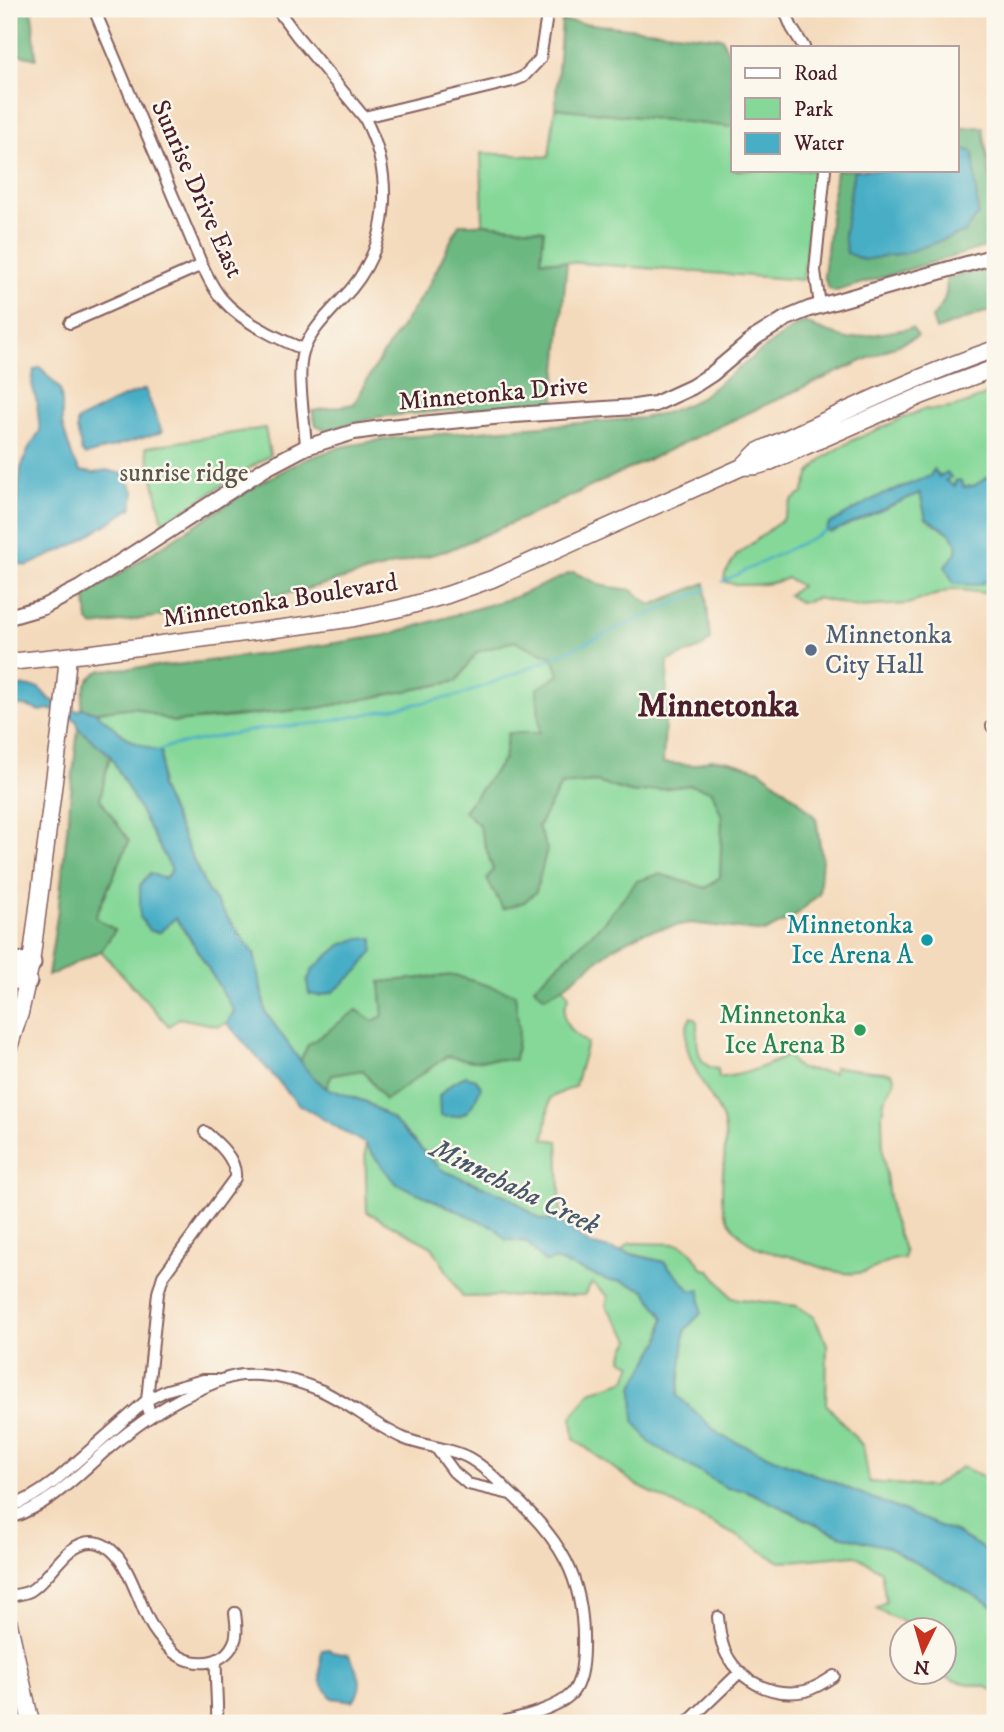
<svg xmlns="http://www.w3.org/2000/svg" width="1004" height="1732" viewBox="0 0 1004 1732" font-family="'IM FELL DW Pica',serif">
<rect width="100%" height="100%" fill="#fbf7ec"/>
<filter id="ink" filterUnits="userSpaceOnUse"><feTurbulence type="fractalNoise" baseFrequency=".0143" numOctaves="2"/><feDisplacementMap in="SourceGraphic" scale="14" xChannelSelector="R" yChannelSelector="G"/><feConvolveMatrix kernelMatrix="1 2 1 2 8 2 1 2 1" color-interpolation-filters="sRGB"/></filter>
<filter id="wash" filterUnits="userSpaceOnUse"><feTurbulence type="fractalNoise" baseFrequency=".00686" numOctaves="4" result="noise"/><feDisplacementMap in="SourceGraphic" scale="28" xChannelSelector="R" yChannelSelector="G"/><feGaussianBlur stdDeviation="1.57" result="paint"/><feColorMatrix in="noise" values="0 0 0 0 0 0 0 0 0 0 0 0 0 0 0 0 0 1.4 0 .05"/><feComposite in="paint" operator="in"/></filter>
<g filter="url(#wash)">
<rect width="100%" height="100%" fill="#f4dabc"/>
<path fill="#86d899" stroke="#687c62" stroke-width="2" d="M555,108L733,127V170H816L803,280L541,260L543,230L483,224L481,153L549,157Z
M995,389V472C989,476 982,482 975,485C959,492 943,482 934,470L920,493L926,518L951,534L957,542L956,552L977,585L992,579L990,590L984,593L953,589L908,604L857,607L817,598L801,603L788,595L801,586L787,578C773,585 737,588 724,581L725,574L736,556L783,519L792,500L803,493L810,473L822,459L851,441L924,409C949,412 974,402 995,389Z
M265,428L270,455L163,523L146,447Z
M514,641L553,657L559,675L538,689L540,733L508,734L504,759L464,811L479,825L493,870L538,827L561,785L596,782L634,793L690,785L712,791L722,817L720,877L706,888L659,874L637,881L544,997L563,987L569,996C558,1019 567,1030 587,1043L575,1086L550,1098L544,1139L558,1141L561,1222L540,1219L509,1197L442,1170L392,1119L366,1102L326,1088L332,1075L363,1070L385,1100L447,1056L473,1061L492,1059L514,1060L380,982L383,1016L373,1022L308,1045L300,1061L266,1013L254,954L207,890L160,787L162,754L130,740L95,712L134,707L173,722L226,718L318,708L457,681L477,652Z
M110,755L172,870L164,879L160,932L175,918L188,935L234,1011L227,1023L218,1026L179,1018L169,1026L101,951L115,930L95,918L129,841L100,799Z
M691,1017L694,1018L697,1022C697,1040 694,1067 718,1069L719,1078C744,1075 766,1067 788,1055L794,1064L800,1069L834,1073V1067L892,1073L895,1080L884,1101L882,1115L883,1151L891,1214L905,1252L904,1259C889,1257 878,1269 864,1272C839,1278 816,1264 792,1257C778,1253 763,1253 751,1244C740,1236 725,1220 723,1206C718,1179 732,1138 721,1115C708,1089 673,1047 691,1017Z
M365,1144L395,1183L496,1228L505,1239L527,1242L544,1262L555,1260L610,1281H621L645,1290L664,1318L660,1340L633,1387L727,1488L745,1490L839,1535L888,1547L995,1607V1692L987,1687L954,1681L937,1673L944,1672V1630H920L876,1609L886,1601L881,1571L855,1555L780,1562L741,1538L638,1486L574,1439L572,1417L590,1392L626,1380L632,1364L622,1360L625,1348L631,1340L606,1306L608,1296L592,1283L584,1295L463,1297L432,1247L367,1212Z
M630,1243L680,1244L690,1250L703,1269L710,1270L732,1298L797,1306L814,1317L827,1344L826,1404L863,1446L869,1482L932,1487L962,1467L995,1482V1556L959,1534L721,1436L677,1396L685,1329L701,1312L691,1292L664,1262L621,1251Z"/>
<path fill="#6cb881" stroke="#5b6c56" stroke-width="2" d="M9,9H32L36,59L9,52Z
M562,21L722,38L733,64V127L555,108Z
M983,127L995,214V244L836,291L829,289L824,276L836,170H854L844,235L905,253L973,153L957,147V128Z
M459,224H483L544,230L541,260L567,262L554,403L441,411L377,417L327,430L316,425L312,411L354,404L376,365L429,285Z
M995,266V313L985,312L936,330L932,318C942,306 949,296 946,279Z
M805,322L816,328L847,339L912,328L918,336L780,398L528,516L449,550L299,591L221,607L94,626L88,621L86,599L87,595L260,483L301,461L341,447L392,438L643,418L668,412L697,400L777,339L797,325Z
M573,572L603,586L632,590L651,605L705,583L710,640L703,647L668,661L663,763L694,765L711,759L730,761L760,770L798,800L816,818L822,859L819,894L794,917L764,932L690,923L644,932L616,946L563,987L544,997L534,987L601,925L637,881L659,874L706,888L720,877L722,817L712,791L690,785L634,793L596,782L561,785L538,827L547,849L536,892L524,902L503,909L487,879L493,870L479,825L464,811L504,759L508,733H540L537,689L559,675L553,657L514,641L477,652L457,681L319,708L173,722L134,707L95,712L81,708C84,689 83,679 102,670L175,665L272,653L387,635L515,597Z
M78,728L110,755L100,799L129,841L95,917L115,930L101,951L48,976L59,903Z
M454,975L515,994L519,1030L515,1060L492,1059L473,1061L447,1056L385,1100L363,1070L332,1075L326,1088L308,1073L300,1061L308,1045L357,1010L373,1021L383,1016L380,982Z"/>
<path fill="#47aec6" stroke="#486678" stroke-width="2" d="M957,147L973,152L978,215L964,233L905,253L863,260L847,253L844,235L854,170H957Z
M40,367L60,389L62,402V424L73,459L80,471L95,473L106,470L123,474L134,491L132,508L77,543L27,566L16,563L12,555L21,468L29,448L40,431L37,403L32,384L34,370Z
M145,389L162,432L86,455L82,453L77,429V421L119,399Z
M934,469L939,477L947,472L951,477L945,481L955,486V481L960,480L963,484V487L974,486L995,472V571H993L992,579L977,585L954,584L945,567C948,562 954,557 956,552C962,535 937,525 926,518L920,493L832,532L826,531L829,524L877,497L930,476Z
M23,686L39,688L49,699L78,711L81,708L95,712L129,740L162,753L160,787L207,890L254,954L266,1013L309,1073L326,1088L366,1102L392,1119L442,1170L509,1197L540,1219L561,1222L589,1244L664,1262L691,1291L700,1290L701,1313L685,1330L678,1396L721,1436L959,1534L995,1556V1607L888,1547L839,1535L745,1490L727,1488L650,1443L634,1421L633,1387L660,1340L664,1318L645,1290L621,1281H610L555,1260L544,1262L527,1242L505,1239L496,1228L395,1183L365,1144L298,1104L227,1023L234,1011L188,935L175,918L160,932L150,931L140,917V885L150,873L164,879L172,870L110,755L78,728L77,721L49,709L40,711L29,707L9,704V688Z
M360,938H373V951L359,970L333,992L319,996L309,994L307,981L313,969L341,945Z
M466,1076L476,1079L481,1087C472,1110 466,1120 440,1116L439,1096L453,1082Z
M329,1649L332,1652L349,1655C358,1672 366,1683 353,1701L332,1698L320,1681L321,1653L323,1650Z"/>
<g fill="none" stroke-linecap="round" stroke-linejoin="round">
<path stroke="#47aec6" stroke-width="2.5" d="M722,582L826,531
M155,752L170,746L259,729L321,723L461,695L522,671L707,589"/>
</g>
</g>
<g filter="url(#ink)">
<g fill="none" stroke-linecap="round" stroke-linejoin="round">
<g stroke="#86605e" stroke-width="14">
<path id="minor" d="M94,9L202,265C208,277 213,289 222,299C242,322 276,338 303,349
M277,9L297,36L364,117C393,171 392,239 352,288C337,306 310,329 303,352C296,373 305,423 306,447
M784,9L792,28L804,47
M364,117L513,81L523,77L540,59L548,9
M820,305L815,271L825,170
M70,323L202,265
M995,724L992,726L995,730
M150,1417L147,1400L158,1293L163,1276L235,1178C237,1159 218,1143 205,1132
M437,1449L454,1472L468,1484L510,1494
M9,1507C27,1501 41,1492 55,1481L147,1400L167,1390L203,1380H217
M9,1518C47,1507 75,1478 104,1452C135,1425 168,1402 207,1386C218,1381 230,1376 242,1375C268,1373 296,1380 320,1390C349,1403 374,1425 403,1438C424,1447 452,1448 469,1458C485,1467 498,1481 510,1493C560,1539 585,1577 583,1647C583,1661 581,1682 572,1693C558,1709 518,1718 498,1723
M9,1596C15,1595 24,1594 30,1591C50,1580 66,1541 92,1542C125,1543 136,1598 149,1621C155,1633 163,1642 172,1651C192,1668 225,1667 235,1640C238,1632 236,1621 235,1613
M718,1617C719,1628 720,1639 724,1649C737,1680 772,1698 805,1691C816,1688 825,1682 834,1676
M216,1660C215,1681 218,1702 217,1723
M687,1723L740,1672"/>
</g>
<g stroke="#86605e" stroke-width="18">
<path id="tertiary" d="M9,617L43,607L80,588L266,468L306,447L354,432L389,427L514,415L635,407L655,404L692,387L712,374L756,337L785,319L809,309L995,256"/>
</g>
<g stroke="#86605e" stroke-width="19">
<path id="secondary" d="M742,467L757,466L767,463L923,395L995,368
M9,662L85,654L306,625L354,618L401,608L447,595L492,579L742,467L757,452L765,448C841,414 916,376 995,349
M9,1047L20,1013L31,963L62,718L68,656
M9,1624L31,1723"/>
</g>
<g stroke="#86605e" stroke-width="23">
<path id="motorway" d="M9,962L31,963
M9,978L27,981"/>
</g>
<use href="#minor" stroke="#fff" stroke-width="10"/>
<use href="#tertiary" stroke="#fff" stroke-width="14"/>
<use href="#secondary" stroke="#fff" stroke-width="16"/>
<use href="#motorway" stroke="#fff" stroke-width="19"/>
</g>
</g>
<circle fill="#5c6f8a" stroke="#fbf7ec" stroke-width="2.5" cx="811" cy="650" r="7"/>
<circle fill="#0f9aa8" stroke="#fbf7ec" stroke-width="2.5" cx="927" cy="940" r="7"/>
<circle fill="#2e9e5b" stroke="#fbf7ec" stroke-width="2.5" cx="860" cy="1030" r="7"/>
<g text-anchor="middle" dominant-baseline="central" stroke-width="5" stroke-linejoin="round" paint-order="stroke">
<g font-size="26" fill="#4a1f2b" stroke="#fbf7ec">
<text transform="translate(197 189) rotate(66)">Sunrise Drive East</text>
<text transform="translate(493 394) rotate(-5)">Minnetonka Drive</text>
<text transform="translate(280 601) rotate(-9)">Minnetonka Boulevard</text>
</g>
<g font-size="26" fill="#5c564c" stroke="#fbf7ec">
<text x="184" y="473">sunrise ridge</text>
</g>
<g font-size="26" fill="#4e5e75" stroke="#fbf7ec" text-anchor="start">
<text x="825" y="635">Minnetonka<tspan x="825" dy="30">City Hall</tspan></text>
</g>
<g font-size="26" fill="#0d838f" stroke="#fbf7ec" text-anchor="end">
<text x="913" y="925">Minnetonka<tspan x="913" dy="30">Ice Arena A</tspan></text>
</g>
<g font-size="26" fill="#27864d" stroke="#fbf7ec" text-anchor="end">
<text x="846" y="1015">Minnetonka<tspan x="846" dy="30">Ice Arena B</tspan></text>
</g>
<g font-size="28" font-style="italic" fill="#495869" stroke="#fbf7ec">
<text transform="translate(515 1187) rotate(26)">Minnehaha Creek</text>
</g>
<g font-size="33" font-weight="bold" fill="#4a1f2b" stroke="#fbf7ec">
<text x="718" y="706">Minnetonka</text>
</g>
</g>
<rect width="1004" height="1732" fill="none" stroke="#fbf7ec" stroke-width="35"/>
<rect x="731" y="46" width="228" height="126" fill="#fbf7ec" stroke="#b4a19f" stroke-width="2"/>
<rect x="745" y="68" width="35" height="10" fill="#ffffff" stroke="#b4a19f" stroke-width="2"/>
<text x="794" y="80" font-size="21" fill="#4a1f2b">Road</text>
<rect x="745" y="98" width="35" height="21" fill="#86d899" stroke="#b4a19f" stroke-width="2"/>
<text x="794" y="116" font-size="21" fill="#4a1f2b">Park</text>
<rect x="745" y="133" width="35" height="21" fill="#47aec6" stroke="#b4a19f" stroke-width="2"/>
<text x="794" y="150" font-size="21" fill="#4a1f2b">Water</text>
<g transform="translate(923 1651) rotate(185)"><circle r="33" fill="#fbf7ec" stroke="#b4a19f" stroke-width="2"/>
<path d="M0-5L12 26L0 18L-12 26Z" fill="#c8321e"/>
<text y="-10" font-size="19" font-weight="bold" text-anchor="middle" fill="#4a1f2b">N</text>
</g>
</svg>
